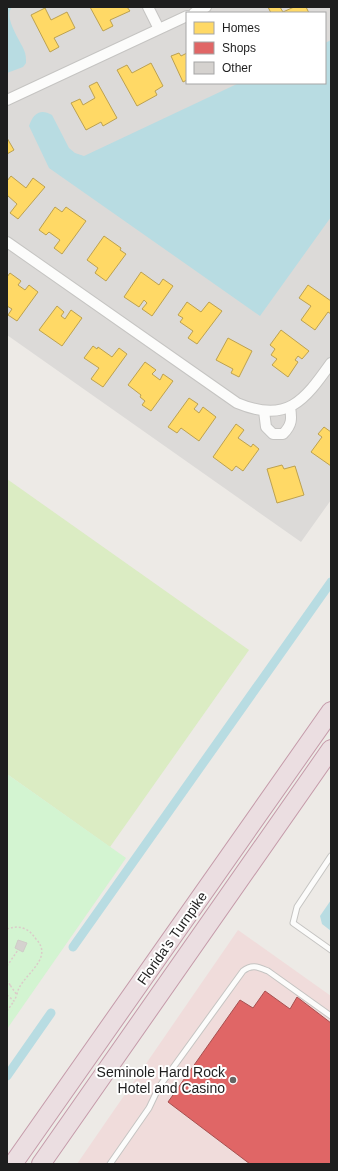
<svg xmlns="http://www.w3.org/2000/svg" width="338" height="1171" viewBox="0 0 338 1171" font-family="Arial,sans-serif">
<rect width="100%" height="100%" fill="#edeae6"/>
<path fill="#dcdad8" fill-rule="evenodd" d="M7,7H331V500L301,542L7,335ZM187,13H325V83H187Z"/>
<path fill="#f0dcdb" d="M238,930L331,996V1164H77Z"/>
<path fill="#dbecc3" d="M7,479L249,650L110,847L7,774Z"/>
<path fill="#d3f4d1" d="M7,774L126,858L7,1029Z"/>
<path fill="#b8dce2" d="M7,7H12C3,17 20,40 24,50C26,54 26,59 26,63L23,67L7,73Z
M331,40V217L260,316L49,168L29,126C33,114 40,108 52,115L69,148L75,153L84,156L239,83H325V43Z
M331,900V931L322,924L320,916Z"/>
<path fill="#ffd966" stroke="#bca150" d="M90,7H127L130,11L110,20L113,26L103,31Z
M268,7H280L283,12L294,7H306L309,13H271Z
M45,8L51,20L67,12L75,28L54,38L59,47L50,52L31,15Z
M179,53L181,56L187,53V80L183,82L171,56Z
M151,63L163,86L155,91L157,95L137,106L117,70L127,65L132,73Z
M97,82L117,118L103,126L101,122L86,130L71,103L80,99L83,105L95,98L89,86Z
M7,138L14,150L7,154Z
M11,176L26,188L33,178L45,187L18,219L10,213L17,204L7,195V181Z
M55,207L62,212L66,207L86,221L62,254L54,248L60,240L49,232L46,235L39,230Z
M104,236L121,248L120,250L126,254L106,281L95,273L98,268L87,260Z
M141,272L159,285L163,279L173,286L152,316L142,309L147,303L144,300L139,307L124,297Z
M10,273L21,281L18,285L25,290L29,285L38,292L17,321L8,315L12,309L7,306V277Z
M308,285L331,301V314L328,312L315,330L301,320L311,306L299,298Z
M187,302L201,312L209,302L222,311L197,344L188,338L193,331L180,322L183,318L178,315Z
M57,306L64,312L61,316L65,319L71,310L82,318L62,346L39,330Z
M281,330L309,351L302,359L298,356L295,360L298,362L288,377L272,365L277,359L271,355L275,349L270,345Z
M228,338L252,351L239,377L231,373L233,369L216,360Z
M93,346L97,349L98,347L112,357L119,348L127,354L103,387L91,379L99,368L84,358Z
M145,362L156,370L152,374L160,380L163,374L173,381L151,411L142,405L145,401L140,397L141,395L128,385Z
M189,398L198,404L194,409L199,413L203,407L216,417L199,441L181,428L177,433L168,427Z
M236,424L244,430L238,438L251,447L253,444L259,449L243,471L236,466L232,471L213,457Z
M324,427L331,432V466L311,452L322,437L318,434Z
M282,465L284,469L295,466L304,495L277,503L267,469Z"/>
<path fill="#e06666" stroke="#a65050" d="M265,991L290,1009L297,997L331,1023V1164H250L168,1102L240,1000L253,1008Z"/>
<g fill="none" stroke-linecap="round" stroke-linejoin="round">
<path stroke="#b8dce2" stroke-width="9" d="M73,947L331,582
M7,1076L51,1013"/>
</g>
<path fill="#d5d2cf" stroke="#d0ccc8" d="M18,940L27,943L23,952L15,948Z"/>
<g fill="none" stroke-linecap="round" stroke-linejoin="round">
<g stroke="#c5c4c2" stroke-width="7">
<path id="service" d="M331,856L297,907L293,923L331,950
M110,1164L149,1108L159,1087L243,971C252,964 258,967 268,971L331,1016"/>
</g>
<g stroke="#c5c4c2" stroke-width="12">
<path id="minor" d="M148,7L159,29
M194,13L206,7
M7,100L187,16
M7,242L237,403C287,424 304,401 331,363
M264,411L266,427L273,434H283C292,425 292,419 290,407"/>
</g>
<g stroke="#c59baa" stroke-width="20">
<path id="motorway" d="M13,1164L331,711
M41,1164L331,749"/>
</g>
<path stroke="#dbcbc9" stroke-width="1.5" stroke-dasharray="2 2" stroke-linecap="butt" d="M7,929C13,927 19,926 25,929C30,931 33,935 36,939C56,960 18,977 17,995L10,985
M7,966L18,950
M7,980L10,985L7,984
M7,995L14,1001L17,995
M7,1011L14,1001"/>
<use href="#service" stroke="#fcfcfb" stroke-width="5"/>
<use href="#minor" stroke="#fcfcfb" stroke-width="10"/>
<use href="#motorway" stroke="#ebdee1" stroke-width="18"/>
</g>
<circle fill="#666564" stroke="#fff" stroke-width="1.5" cx="233" cy="1080" r="4"/>
<g text-anchor="middle" dominant-baseline="central" stroke-width="4" stroke-linejoin="round" paint-order="stroke">
<g font-size="14" fill="#1e1e1e" stroke="#fff">
<text transform="translate(172 938) rotate(-55)">Florida's Turnpike</text>
</g>
<g font-size="14" fill="#1e1e1e" stroke="#fff" text-anchor="end">
<text x="225" y="1072">Seminole Hard Rock<tspan x="225" dy="16">Hotel and Casino</tspan></text>
</g>
</g>
<rect width="338" height="1171" fill="none" stroke="#1e1e1e" stroke-width="16"/>
<rect x="186" y="12" width="140" height="72" fill="#ffffff" stroke="#a5a5a5"/>
<rect x="194" y="22" width="20" height="12" fill="#ffd966" stroke="#a5a5a5"/>
<text x="222" y="32" font-size="12" fill="#1e1e1e">Homes</text>
<rect x="194" y="42" width="20" height="12" fill="#e06666" stroke="#a5a5a5"/>
<text x="222" y="52" font-size="12" fill="#1e1e1e">Shops</text>
<rect x="194" y="62" width="20" height="12" fill="#d5d2cf" stroke="#a5a5a5"/>
<text x="222" y="72" font-size="12" fill="#1e1e1e">Other</text>
</svg>
